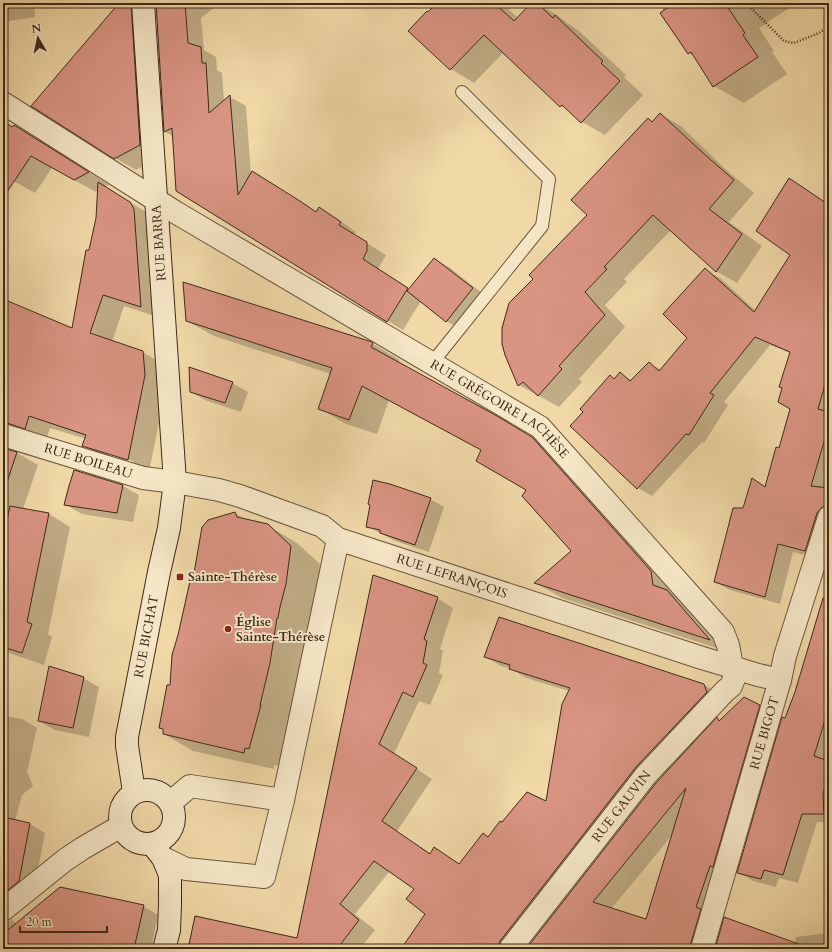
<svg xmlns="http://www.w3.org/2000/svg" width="832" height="952" viewBox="0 0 832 952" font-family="Cardo,serif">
<rect width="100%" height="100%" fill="#f0d8a7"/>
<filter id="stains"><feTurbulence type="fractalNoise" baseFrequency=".005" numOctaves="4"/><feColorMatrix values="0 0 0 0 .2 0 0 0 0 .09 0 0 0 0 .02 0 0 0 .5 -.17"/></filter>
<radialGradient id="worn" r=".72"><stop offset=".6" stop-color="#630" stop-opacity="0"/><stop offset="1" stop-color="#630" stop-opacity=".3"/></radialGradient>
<path fill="#0003" fill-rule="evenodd" d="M3,3H34L35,17L3,22Z
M107,3H140V4L126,6L140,14L160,157L136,170L115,158L117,7H114Z
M156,3H220L201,18L204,50L216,57L217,70L222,73L224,102L230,97L246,106L251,175L268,182L317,212L319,208L335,217L356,232L354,235L386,255L378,269L409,289L434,259L449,267L487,297L461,329L446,321L421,301L403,330L177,191L173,136L165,132Z
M439,3H502L518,18L532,3H537L557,15L567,23L578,30L626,75L624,77L643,95L605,135L582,122L572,112L561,106L504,52L474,83L451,69L410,31L429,13Z
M659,3H797L759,28L774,51L772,52L787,74L744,103L714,86L695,57L689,53Z
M660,114L681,126L724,168L754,193L729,222L762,246L737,283L716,271L671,230L624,279L627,282L605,305L625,327L579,379L582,382L559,407L519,385L535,279L588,215L649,120L653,122Z
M3,121L13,128L14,126L35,138L109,185L105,187L151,215L161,318L124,306L112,342L143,352L164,365L166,388L149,472L105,458L84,446L86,439L50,428L46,440L12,443V452L17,453L38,465L23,509L49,514L70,527L48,634L52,637L44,665L3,651V300L72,329L97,218L98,191L96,192L52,168L35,193L3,175ZM105,452L133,461L132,463L105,454Z
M804,188L829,204V530L820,559L793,552L780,604L730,590L715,582L744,509L753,479L766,487L779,450L791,408L790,353L770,345L724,402L728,405L704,443L702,442L652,496L638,488L584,412L611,377L615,379L620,374L633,381L649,363L661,370L689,338L705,270L720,278L756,311L791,255Z
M187,321L371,343L400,360L398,363L497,417L559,454L735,654L562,598L536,583L572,551L528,490L482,450L389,400L377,434L346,424L319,408L331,374L214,336Z
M232,383L248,392L241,412L207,401L191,392Z
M123,486L139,495L133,522L82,514L66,505Z
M430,499L444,507L429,552L395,541L367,526L371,505Z
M235,513L248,521L267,525L297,543L320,564L316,601L308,635H306L300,680L290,723L279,766L274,765V769L193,751L164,734V730L161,728L171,686L195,574Z
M829,580V822H817L798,883L779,878L776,887L753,881L738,872L786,720L796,693Z
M437,598L453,608L440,649L443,651L439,673L443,675L430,705L419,701L394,754L432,779L397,831L431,854L435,849L460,864L489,838L503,823L547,802L569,691L526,678L510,668L501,666L485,656L704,685L720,694L653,776L518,949H402L427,913L415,889L390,871L355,914L375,930L360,949H189L298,939Z
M83,678L99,687L89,737L55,730L39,721Z
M759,706L776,715L708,949H527L718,719L721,721ZM674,833L647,920L611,909Z
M3,716L22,719L37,728L27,772L33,786L22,795L15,821L30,824L45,833L34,890L7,914L6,921V923L12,920L17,924L143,906L158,915L151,949H9L3,948Z
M829,933V949H716L795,943L796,937Z"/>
<path fill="#d99482" stroke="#3e2a1a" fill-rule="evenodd" d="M119,3H131L140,145L114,159L31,106Z
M156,3H185L188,43L201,47L202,63H206L209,113L230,95L238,195L252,171L300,201L316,212L319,207L341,222L339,225L367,242V251L363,259L408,288L387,322L176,191L172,128L164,132Z
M437,3H494L514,21L531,3H537L553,18L555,15L583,42L603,61L601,63L620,81L581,123L562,105L560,107L484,35L450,70L408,31L427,11L428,12Z
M674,3H725L745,33L743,35L758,57L713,87L691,52L688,54L660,13Z
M660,113L704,154L734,180L709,209L742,234L716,272L653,215L604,267L607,269L585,292L605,315L559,366L562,369L538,396L523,382L518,386L505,355L502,344V328L509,303L533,279L529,275L587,215L571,200L648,118L652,122Z
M3,121L12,127L14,125L89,172L74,180L31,156L3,198Z
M789,178L829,205V371L818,409L829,412V425L811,486L829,488V505H826L821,508L817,513L805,551L778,544L765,597L714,582L733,508H743L752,478L765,487L776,447L779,448L790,409L778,402L782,388L779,387L790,352L755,337L710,393L714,395L689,435L686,434L637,489L570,426L583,412L580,409L610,375L614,379L620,372L630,381L649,362L659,371L687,338L663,314L705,268L754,312L790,255L756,231Z
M98,182L130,202L134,209L141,307L103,295L90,333L143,351L145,375L128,460L82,446L86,435L29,416L25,429L7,423H3V299L72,328L86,250H89L96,218Z
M434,258L473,288L446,322L407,291Z
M183,282L372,342L373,343L371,347L497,416L532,437L651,571L653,585L667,590L710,640L534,583L571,551L522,496L526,490L476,461L481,450L362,386L349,420L318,409L332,368L186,321Z
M189,367L233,382L225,403L190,392Z
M3,448L17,452L7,482L3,481Z
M74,470L123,485L117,513L64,505L69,486Z
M373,480L390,484L431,498L415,545L380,533V530L366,527L370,505L368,504Z
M10,506L49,513L27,622L32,624L22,653L3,647V538Z
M235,512L237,517L268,524L291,546L286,584L280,607L278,618H277L270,663L260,705H261L249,749L245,748L244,753L163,734V729L159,728L167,685H170L172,655L178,635L192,572L194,573L202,527L208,520Z
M373,575L438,597L424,639L427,641L423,663L427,665L413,697L403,692L379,744L417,768L382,821L430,854L434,847L459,864L483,833L488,837L500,821L502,822L527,792L546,801L562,704L570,688L509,669L510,665L484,657L499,617L704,684L707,692L636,767L500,941L498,949H401L425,914L406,899L414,889L374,861L340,904L359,920L337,949H188L195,916L297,938Z
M823,598L829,599V707L814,756L826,760L824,769L829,770L823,794L824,814H802L783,875L764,870L761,879L737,873L782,717L785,718L795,692Z
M49,666L84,677L73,728L38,721Z
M744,697L760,705L713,867L710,866L696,907L701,909L690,946V949H526L656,783L717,717L719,721ZM686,788L646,919L593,902Z
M3,817L30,823L19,881L3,894Z
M60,887L144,905L134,949H3V934Z
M724,917L804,946V949H715Z"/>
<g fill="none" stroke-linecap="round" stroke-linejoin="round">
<g stroke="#6a563d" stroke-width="14">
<path id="lane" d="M432,363L542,226L549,179L462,92"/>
</g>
<g stroke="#6a563d" stroke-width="24">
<g id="street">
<path id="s1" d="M3,103L175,212L540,427L723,632L728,645L732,667L758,675L780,680"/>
<path id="s2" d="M3,435L143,478L175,482L219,490L240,496L322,526L338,539L699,657L732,667"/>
<path d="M170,803L190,786L283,800"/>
<path d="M163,858L186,869L264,877L283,800L338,539"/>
<path d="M3,910L65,860L83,848L121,826"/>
<path id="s3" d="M510,949L646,775L725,691L731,686L738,669"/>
<path id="s4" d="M702,949L780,680L785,656L829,517"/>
</g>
</g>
<g stroke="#3e2a1a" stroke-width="24">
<g id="secondary">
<circle cx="147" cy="817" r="27"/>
<path id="s5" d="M134,792L127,746V737L159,572L169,528L175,482L143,3"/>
<path d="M152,844L163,858L170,875V904L169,930L164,949"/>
</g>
</g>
<path stroke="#3e2a1a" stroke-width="2.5" stroke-dasharray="1 2" stroke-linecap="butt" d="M749,6L784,41L794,43L819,33L829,26"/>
<use href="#lane" stroke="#f5e6c6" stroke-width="12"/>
<use href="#street" stroke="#f5e6c6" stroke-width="22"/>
<use href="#secondary" stroke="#f5e6c6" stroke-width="22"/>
</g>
<g fill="#8f2418" stroke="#f5e6c6" stroke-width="1.5">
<rect x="176" y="573" width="8" height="8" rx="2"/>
<circle cx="228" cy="629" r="4"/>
</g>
<g text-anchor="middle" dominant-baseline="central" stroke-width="4" stroke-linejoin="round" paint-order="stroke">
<g font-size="13" fill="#3e2a1a" stroke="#f5e6c6">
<text transform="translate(159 243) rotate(-94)">RUE BARRA</text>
<text stroke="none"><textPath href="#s1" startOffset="584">RUE GRÉGOIRE LACHÈSE</textPath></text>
<text stroke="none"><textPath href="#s2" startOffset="89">RUE BOILEAU</textPath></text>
<text stroke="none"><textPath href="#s2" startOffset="473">RUE LEFRANÇOIS</textPath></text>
<text stroke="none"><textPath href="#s5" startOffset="158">RUE BICHAT</textPath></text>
<text stroke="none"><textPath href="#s4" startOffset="225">RUE BIGOT</textPath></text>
<text stroke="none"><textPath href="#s3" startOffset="181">RUE GAUVIN</textPath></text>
</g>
<g font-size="13" font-weight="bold" fill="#3e2a1a" stroke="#f5e6c6" text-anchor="start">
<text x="188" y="577">Sainte-Thérèse</text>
<text x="236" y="622">Église<tspan x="236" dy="15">Sainte-Thérèse</tspan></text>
</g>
</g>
<rect width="832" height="952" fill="none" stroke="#f0d8a7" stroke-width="16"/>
<rect x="4" y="4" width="824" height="944" fill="none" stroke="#3e2a1a" stroke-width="2"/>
<rect x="8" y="8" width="816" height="936" fill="none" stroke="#3e2a1a"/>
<g transform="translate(38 38) rotate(351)" stroke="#f5e6c6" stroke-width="3" paint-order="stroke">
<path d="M0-3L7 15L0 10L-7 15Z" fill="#3e2a1a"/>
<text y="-6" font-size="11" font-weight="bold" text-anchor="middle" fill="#3e2a1a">N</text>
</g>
<path d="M20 926v6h87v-6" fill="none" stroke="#3e2a1a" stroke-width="2"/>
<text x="26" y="926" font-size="12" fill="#3e2a1a" stroke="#f5e6c6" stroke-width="3" paint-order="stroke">20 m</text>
<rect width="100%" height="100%" filter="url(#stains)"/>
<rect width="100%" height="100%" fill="url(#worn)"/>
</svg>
